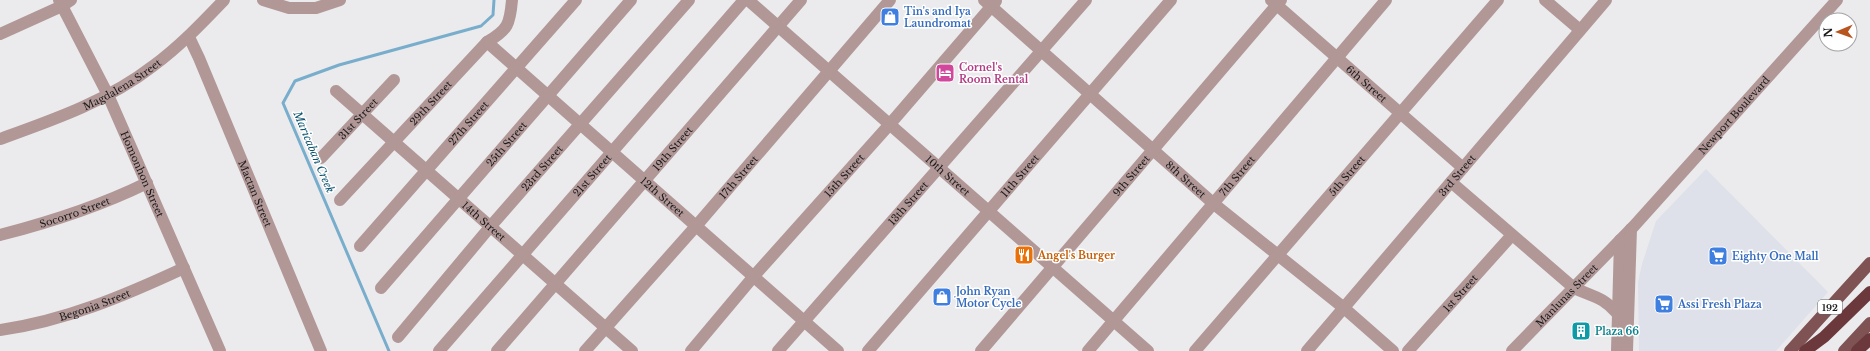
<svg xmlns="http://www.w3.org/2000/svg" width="1870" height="351" viewBox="0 0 1870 351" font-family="'Libre Baskerville',serif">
<rect width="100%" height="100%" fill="#ebebed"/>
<path fill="#dee1ea" d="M1706,169L1828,292L1776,351H1639L1638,282L1642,264L1656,221Z"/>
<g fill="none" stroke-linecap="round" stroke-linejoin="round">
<path stroke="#78aecc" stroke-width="3" d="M389,351L283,103L295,81L339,65L481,26L493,15L494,0"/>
<g stroke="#b29797" stroke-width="12">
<path id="s1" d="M59,0L108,95L220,351"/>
<path d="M263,0L289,8H316L340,0"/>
<path id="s2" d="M748,0L1148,351"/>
<path id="s3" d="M984,0L1214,204L1344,308L1393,351"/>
<path id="s4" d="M1271,0L1463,168"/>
<path d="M1545,0L1580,30"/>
<path d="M0,34L62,6L71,0"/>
<path id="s5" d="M189,37L199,58L321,351"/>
<path id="s6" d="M487,42L838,351"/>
<path id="s7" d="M336,91L632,351"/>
<path id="s8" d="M0,139C53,120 108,101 153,66C179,47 202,23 224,0"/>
<path id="s9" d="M321,158L394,80"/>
<path d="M1451,182L1574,288C1593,297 1602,296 1617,313"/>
<path id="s10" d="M340,200L487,42C508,30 510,24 512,0"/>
<path id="s11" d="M0,235C51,222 100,206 147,183"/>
<path id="s12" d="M360,246L576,0"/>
<path id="s13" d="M381,288L631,0"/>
<path id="s14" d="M0,330C65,321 126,295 184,268"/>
<path id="s15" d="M398,337L490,227L689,0"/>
<path id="s16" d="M439,351L744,0"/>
<path id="s17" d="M497,351L801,0"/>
<path id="s18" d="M585,351L697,225L890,0"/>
<path id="s19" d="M691,351L754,276L890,124L996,1"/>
<path id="s20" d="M778,351L1086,0"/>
<path id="s21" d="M868,351L1171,0"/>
<path id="s22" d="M981,351L1281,0"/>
<path id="s23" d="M1088,351L1386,0"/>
<path id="s24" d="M1195,351L1498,0"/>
<path id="s25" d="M1307,351L1606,0"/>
<path id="s26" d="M1408,351L1512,235"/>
<path id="s27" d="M1512,351L1634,226L1837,0"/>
<path d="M1617,351L1620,240"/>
<path d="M1627,351L1631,229"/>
</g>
<path stroke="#7f5253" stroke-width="12" d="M1790,351L1870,263
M1844,351L1870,323"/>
<path stroke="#6b393b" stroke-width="12" d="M1805,351L1824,337L1870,292
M1857,351L1870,339"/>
</g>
<defs>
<g id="shop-square" transform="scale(1)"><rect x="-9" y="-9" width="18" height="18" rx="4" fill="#3f7fe0" stroke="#fff"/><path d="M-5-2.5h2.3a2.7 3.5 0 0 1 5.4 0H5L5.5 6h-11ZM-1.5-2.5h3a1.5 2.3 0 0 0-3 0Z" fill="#fff"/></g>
<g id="hotel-square" transform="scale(1)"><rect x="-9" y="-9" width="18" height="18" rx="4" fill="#d1479c" stroke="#fff"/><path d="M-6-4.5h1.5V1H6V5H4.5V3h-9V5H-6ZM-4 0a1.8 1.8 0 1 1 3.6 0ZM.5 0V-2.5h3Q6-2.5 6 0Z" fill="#fff"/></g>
<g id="restaurant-square" transform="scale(1)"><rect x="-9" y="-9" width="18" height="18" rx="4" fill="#e8710a" stroke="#fff"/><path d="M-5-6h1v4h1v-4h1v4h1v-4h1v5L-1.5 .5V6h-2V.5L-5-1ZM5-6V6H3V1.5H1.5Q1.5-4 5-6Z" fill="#fff"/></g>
<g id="supermarket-square" transform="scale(1)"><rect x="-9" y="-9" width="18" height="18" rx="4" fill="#3f7fe0" stroke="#fff"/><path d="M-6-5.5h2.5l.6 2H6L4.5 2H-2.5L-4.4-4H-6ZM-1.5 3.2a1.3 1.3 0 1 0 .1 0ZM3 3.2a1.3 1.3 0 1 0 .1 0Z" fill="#fff"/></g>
<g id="building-square" transform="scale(1)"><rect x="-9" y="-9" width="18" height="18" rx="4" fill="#0f9aa8" stroke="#fff"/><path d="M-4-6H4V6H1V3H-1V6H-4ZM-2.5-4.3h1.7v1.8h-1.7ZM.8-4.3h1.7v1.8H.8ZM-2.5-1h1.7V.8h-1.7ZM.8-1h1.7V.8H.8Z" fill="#fff"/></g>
</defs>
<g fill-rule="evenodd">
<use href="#shop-square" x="890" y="17"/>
<use href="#hotel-square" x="945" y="73"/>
<use href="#restaurant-square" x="1024" y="255"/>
<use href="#supermarket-square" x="1718" y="256"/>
<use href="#shop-square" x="942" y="297"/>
<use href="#supermarket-square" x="1664" y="304"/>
<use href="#building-square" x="1581" y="331"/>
</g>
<g text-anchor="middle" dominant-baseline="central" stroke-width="3" stroke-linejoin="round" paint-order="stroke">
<rect fill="#fff" stroke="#5f5f5f" stroke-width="1" x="1818" y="300" width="24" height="14" rx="3"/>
<g font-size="9" font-weight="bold" fill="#1a1a1b">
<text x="1830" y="307">192</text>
</g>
<g font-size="10" font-weight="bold" fill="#366cbe" stroke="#fff" text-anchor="start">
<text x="904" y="11">Tin's and Iya<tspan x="904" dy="12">Laundromat</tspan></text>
<text x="1732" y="256">Eighty One Mall</text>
<text x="956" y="291">John Ryan<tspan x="956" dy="12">Motor Cycle</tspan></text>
<text x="1678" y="304">Assi Fresh Plaza</text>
</g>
<g font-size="10" font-weight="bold" fill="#b23c85" stroke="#fff" text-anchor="start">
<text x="959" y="67">Cornel's<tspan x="959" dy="12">Room Rental</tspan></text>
</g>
<g font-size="10" fill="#1a1a1b" stroke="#fff">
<text stroke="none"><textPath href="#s8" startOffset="134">Magdalena Street</textPath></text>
<text stroke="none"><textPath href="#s4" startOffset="127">6th Street</textPath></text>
<text stroke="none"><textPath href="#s10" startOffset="133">29th Street</textPath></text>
<text stroke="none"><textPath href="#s27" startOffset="324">Newport Boulevard</textPath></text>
<text stroke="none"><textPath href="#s9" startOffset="54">31st Street</textPath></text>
<text stroke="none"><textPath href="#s12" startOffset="164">27th Street</textPath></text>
<text stroke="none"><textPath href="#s13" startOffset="191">25th Street</textPath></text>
<text stroke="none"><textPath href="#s17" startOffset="268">19th Street</textPath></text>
<text stroke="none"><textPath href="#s15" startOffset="222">23rd Street</textPath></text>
<text stroke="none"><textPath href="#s1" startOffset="193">Homonhon Street</textPath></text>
<text stroke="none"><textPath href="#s16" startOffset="233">21st Street</textPath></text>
<text stroke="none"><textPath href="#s19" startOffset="233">15th Street</textPath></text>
<text stroke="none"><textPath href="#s2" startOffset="266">10th Street</textPath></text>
<text stroke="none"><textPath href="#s21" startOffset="232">11th Street</textPath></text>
<text stroke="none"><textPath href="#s22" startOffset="231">9th Street</textPath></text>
<text stroke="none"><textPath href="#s25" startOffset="231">3rd Street</textPath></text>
<text stroke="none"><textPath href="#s23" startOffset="230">7th Street</textPath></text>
<text stroke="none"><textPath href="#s24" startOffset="232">5th Street</textPath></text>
<text stroke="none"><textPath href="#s18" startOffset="232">17th Street</textPath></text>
<text stroke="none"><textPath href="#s3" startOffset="270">8th Street</textPath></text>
<text stroke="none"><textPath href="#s5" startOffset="170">Mactan Street</textPath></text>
<text stroke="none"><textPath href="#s6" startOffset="234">12th Street</textPath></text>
<text stroke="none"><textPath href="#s20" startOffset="197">13th Street</textPath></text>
<text stroke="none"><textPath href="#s11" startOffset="78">Socorro Street</textPath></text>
<text stroke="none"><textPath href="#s7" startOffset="197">14th Street</textPath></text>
<text stroke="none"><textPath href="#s26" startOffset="78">1st Street</textPath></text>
<text stroke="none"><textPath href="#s27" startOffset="78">Manlunas Street</textPath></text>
<text stroke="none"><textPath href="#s14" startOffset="98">Begonia Street</textPath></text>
</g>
<g font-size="10" font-weight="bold" fill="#c56008" stroke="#fff" text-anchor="start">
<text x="1038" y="255">Angel's Burger</text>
</g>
<g font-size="10" font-weight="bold" fill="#0d838f" stroke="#fff" text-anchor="start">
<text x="1595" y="331">Plaza 66</text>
</g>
<g font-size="11" font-style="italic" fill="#0c5370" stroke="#fff">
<text transform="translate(314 152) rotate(67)">Maricaban Creek</text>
</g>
</g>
<g transform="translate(1838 32) rotate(268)"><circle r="19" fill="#ffffff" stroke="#a3a3a4"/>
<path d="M0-3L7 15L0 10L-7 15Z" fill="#b8551e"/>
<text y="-6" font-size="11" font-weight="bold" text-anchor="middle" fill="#1a1a1b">N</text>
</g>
</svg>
